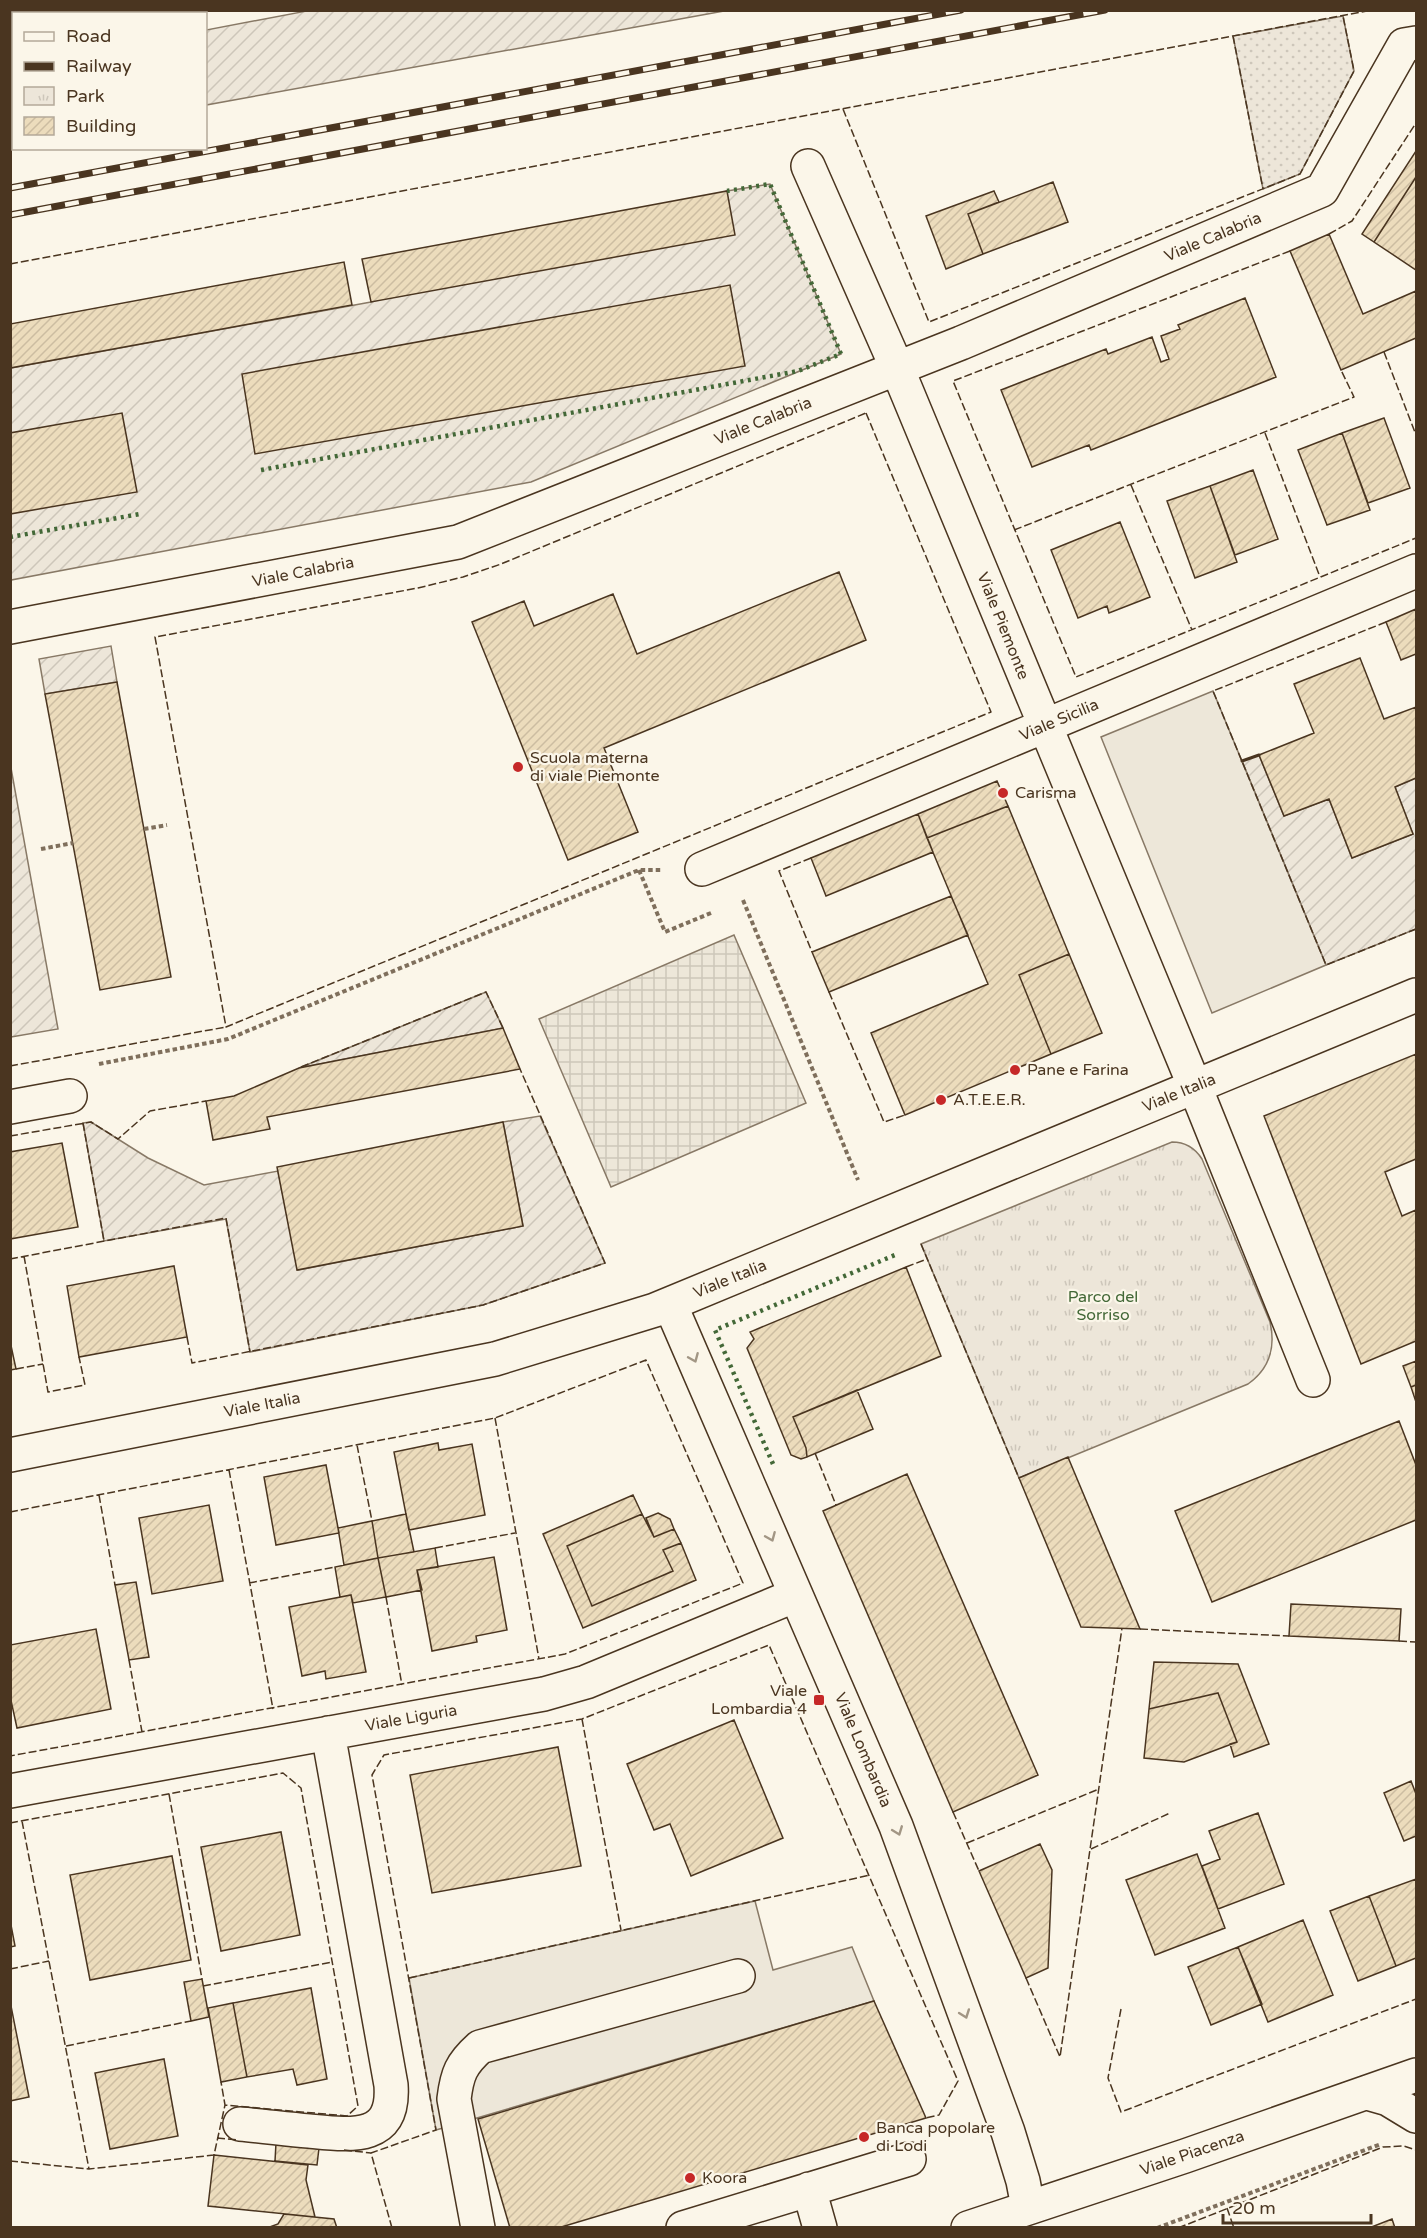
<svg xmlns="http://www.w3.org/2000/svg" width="1427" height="2238" viewBox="0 0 1427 2238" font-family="'Varela Round',sans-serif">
<defs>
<pattern id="grass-dots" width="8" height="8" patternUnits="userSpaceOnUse" patternTransform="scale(1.5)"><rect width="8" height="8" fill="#ede6d9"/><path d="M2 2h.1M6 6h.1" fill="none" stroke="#cdc6ba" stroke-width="1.8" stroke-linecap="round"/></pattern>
<pattern id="park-tufts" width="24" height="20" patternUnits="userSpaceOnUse" patternTransform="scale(1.5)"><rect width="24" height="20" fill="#ede6d9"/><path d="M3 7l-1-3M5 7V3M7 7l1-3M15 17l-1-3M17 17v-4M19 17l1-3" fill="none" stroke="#cdc6ba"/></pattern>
<pattern id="garden-furrows" width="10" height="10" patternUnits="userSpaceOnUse" patternTransform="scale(1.5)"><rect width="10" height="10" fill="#ede6d9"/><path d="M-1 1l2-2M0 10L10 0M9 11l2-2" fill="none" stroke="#cdc6ba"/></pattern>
<pattern id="plaza-grid" width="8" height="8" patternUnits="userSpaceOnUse" patternTransform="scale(1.5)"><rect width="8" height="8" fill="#ede7d9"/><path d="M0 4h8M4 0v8" fill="none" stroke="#cdc7ba"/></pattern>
<pattern id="building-hatch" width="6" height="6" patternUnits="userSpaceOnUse" patternTransform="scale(1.5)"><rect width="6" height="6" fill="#ecdcbc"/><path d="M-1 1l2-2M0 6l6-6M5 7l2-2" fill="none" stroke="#ccbda1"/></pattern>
</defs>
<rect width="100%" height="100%" fill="#fbf6e9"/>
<path fill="url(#grass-dots)" stroke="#887966" stroke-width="1.5" d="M1343,16L1354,71L1300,174L1263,189L1233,36Z"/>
<path fill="url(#park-tufts)" stroke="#887966" stroke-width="1.5" d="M1172,1142C1185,1142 1195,1148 1202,1159L1270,1322C1276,1348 1269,1369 1248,1384L1019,1478L921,1244Z"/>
<path fill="url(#garden-furrows)" stroke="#887966" stroke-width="1.5" d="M307,11V10L724,11L206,105V30Z
M11,66H13L14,141H11Z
M770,184L841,354L531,482L11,580V368L371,302L727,191Z
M111,646L117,682L45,694L39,659Z
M1259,755L1284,816L1329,799L1352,858L1413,834L1395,787L1416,778V929L1326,965L1242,761Z
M11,768L58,1029L11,1037H10Z
M486,992L503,1028L299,1068Z
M540,1116L605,1263L483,1305L250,1352L226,1219L104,1241L83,1123L91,1122L148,1158L204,1185L278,1171L298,1270L523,1226L503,1122Z"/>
<path fill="#ede7d9" stroke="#887966" stroke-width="1.5" d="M1213,691L1326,965L1212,1013L1101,737Z
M755,1901L773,1970L852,1947L874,2001L436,2130L409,1978Z"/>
<path fill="url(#plaza-grid)" stroke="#887966" stroke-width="1.5" d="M734,935L806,1103L611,1187L539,1019Z"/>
<path fill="url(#building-hatch)" stroke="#4a3520" stroke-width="1.5" d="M1416,151V177L1374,242L1362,234Z
M1416,177V270L1374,242Z
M1053,182L1068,222L983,254L968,214Z
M727,191L735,235L371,302L362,259Z
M994,191L999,202L968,214L983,254L946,269L926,216Z
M1329,234L1363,314L1416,291V338L1341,370L1290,251Z
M344,262L352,305L10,368V324Z
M730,285L745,366L255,454L242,374Z
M1245,298L1276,377L1091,450L1089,445L1032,467L1001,390L1106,349L1108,354L1152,337L1161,362L1169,359L1161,336L1180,329L1178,325Z
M122,413L137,492L10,514V433Z
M1384,418L1410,488L1368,503L1342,433Z
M1342,433L1370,510L1327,525L1298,450Z
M1253,470L1278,539L1235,555L1210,486Z
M1210,486L1237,562L1195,578L1167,501Z
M1120,522L1150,597L1109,613L1107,606L1078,618L1051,550Z
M839,572L866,640L604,748L638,832L568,860L472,622L524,601L534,626L613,594L637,654Z
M1416,609V654L1401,660L1386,622Z
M1360,658L1384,719L1416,707V778L1395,787L1413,834L1352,858L1329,799L1284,816L1259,755L1314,733L1294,684Z
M117,682L171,977L100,990L45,694Z
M997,781L1008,806L927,838L918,814Z
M1008,806L1069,954L1019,975L1051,1054L905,1115L871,1033L988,984L927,838Z
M918,814L933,852L826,896L811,858Z
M951,896L968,935L829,992L812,952Z
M1069,954L1102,1033L1051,1054L1019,975Z
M503,1028L520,1069L267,1117L270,1129L213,1140L206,1101L234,1096L299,1068Z
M1416,1054V1159L1385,1172L1402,1216L1416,1210V1341L1361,1364L1264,1116Z
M503,1122L523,1226L297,1270L277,1167Z
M62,1143L78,1227L10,1239V1152Z
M174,1266L187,1337L79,1357L67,1286Z
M906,1267L941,1356L793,1417L806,1448L807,1457L801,1459L791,1455L747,1348L754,1339L750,1332Z
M10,1341L16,1369L10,1370Z
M1416,1361V1385L1411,1387L1403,1366Z
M1416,1385V1402L1411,1387Z
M857,1390L873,1429L807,1457L806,1448L793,1417Z
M1399,1421L1416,1465V1520L1212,1602L1175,1511Z
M438,1443L439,1450L472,1444L485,1515L409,1530L394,1452Z
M1068,1457L1070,1462L1140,1629L1081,1627L1019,1478Z
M326,1465L339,1533L276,1545L264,1477Z
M907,1474L1038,1775L953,1812L823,1511Z
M633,1495L642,1514L567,1546L592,1606L673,1571L663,1550L681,1543L696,1580L583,1628L543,1534Z
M209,1505L223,1581L152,1594L139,1518Z
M658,1513L670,1519L674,1529L654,1537L646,1518Z
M406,1514L414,1552L378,1558L372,1521Z
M642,1514L654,1537L674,1529L681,1543L663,1550L673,1571L592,1606L567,1546Z
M372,1521L378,1558L344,1565L338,1528Z
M435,1548L438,1567L417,1570L422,1590L386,1597L378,1558Z
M494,1557L507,1630L476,1636L477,1642L432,1651L417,1570Z
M378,1558L386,1597L353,1603L351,1595L340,1597L335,1567Z
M136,1582L149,1657L129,1660L115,1585Z
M351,1595L366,1672L326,1679L325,1671L302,1676L289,1607Z
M1291,1604L1401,1609L1399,1641L1289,1636Z
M96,1629L111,1709L17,1728L10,1696V1645Z
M1154,1662L1238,1664L1269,1744L1234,1757L1230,1744L1237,1742L1218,1693L1149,1709Z
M1218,1693L1237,1742L1184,1762L1144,1758L1149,1709Z
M734,1720L783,1838L691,1876L670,1824L654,1830L627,1764Z
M558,1747L581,1866L432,1893L410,1775Z
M1411,1781L1416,1794V1836L1404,1841L1384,1793Z
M1258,1813L1284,1884L1218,1909L1202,1866L1220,1859L1209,1831Z
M281,1832L300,1935L221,1951L201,1847Z
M1040,1844L1052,1870L1048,1968L1026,1978L979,1871Z
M1197,1854L1225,1928L1155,1955L1126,1880Z
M172,1856L191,1960L90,1980L70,1875Z
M1416,1879V1958L1396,1966L1369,1896Z
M1369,1896L1396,1966L1358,1981L1330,1911Z
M10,1920L15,1946L10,1947Z
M1303,1920L1333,1995L1268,2022L1238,1947Z
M1238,1947L1262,2004L1211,2025L1188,1967Z
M202,1979L209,2017L191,2021L184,1982Z
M311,1988L327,2079L297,2085L293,2069L247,2077L233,2003Z
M10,2001L29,2097L10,2101Z
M874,2001L926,2118L558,2228H510L478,2119Z
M233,2003L247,2077L221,2082L208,2008Z
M164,2059L178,2136L110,2149L95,2073Z
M276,2143L319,2148L317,2165L275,2161Z
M214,2155L308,2165L306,2180L315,2217L208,2206Z
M284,2214L334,2219L337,2228H267L278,2224Z
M1392,2219L1395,2228H1369Z"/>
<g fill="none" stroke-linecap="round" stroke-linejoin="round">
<g stroke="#4a3520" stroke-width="36">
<path id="minor" d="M808,166L897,368L1195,1087L1313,1380
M10,627L458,542L961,343L1322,190L1404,45L1416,43
M702,869L1416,571
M10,1107L70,1096
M670,1304L896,1826L1008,2132L1023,2181L1028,2207
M10,1455L495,1359L655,1310L1416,995
M10,1791L544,1694L586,1682L796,1595
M1367,2093L1388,2099L1416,2116
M240,2124C263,2126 286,2129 309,2131C350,2135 395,2142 391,2085L328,1733
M809,2189L820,2228
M478,2228L454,2099C457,2074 461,2064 480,2047L738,1976
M683,2228L909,2159
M968,2228L1185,2156L1416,2075"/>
</g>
<path stroke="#7f6f5c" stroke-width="4" stroke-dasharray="4.5 3" stroke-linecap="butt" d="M185,14L201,10
M10,46L14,45
M144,829L167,825
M41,849L73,843
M639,870L665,932L711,913
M743,900L858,1180
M99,1064L228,1039L639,870H661
M1157,2228L1381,2144"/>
<use href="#minor" stroke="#fbf6e9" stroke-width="33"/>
<g stroke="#4a3520" stroke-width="7">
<path id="rail" d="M10,188L961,10
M10,215L1105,10"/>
</g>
<use href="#rail" stroke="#fbf6e9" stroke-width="4.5" stroke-dasharray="14" stroke-linecap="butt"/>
<path stroke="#436837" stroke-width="4.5" stroke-dasharray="3 4.5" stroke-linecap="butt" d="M261,470L798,371L841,354L770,184L727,191
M10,537L140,514
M773,1464L715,1330L895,1255"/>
<path stroke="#4a3520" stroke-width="1.5" stroke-dasharray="8 3" stroke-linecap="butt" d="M1233,36L1263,189
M843,109L929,322L1300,174L1354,71L1343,16
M1329,234L1352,221L1416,123
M1290,251L953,381L1076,677L1416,538
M10,264L1372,10
M1384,352L1416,435
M866,413L991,712L226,1027L155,637L418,588L463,577L501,564Z
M1265,433L1320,577
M1131,485L1192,630
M1014,530L1354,397L1341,370
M1386,622L1213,691L1326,965L1416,929
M811,858L779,871L812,952
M829,992L884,1122L905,1115
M10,1066L226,1027
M301,1067L486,992L503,1028
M83,1123L104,1241
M10,1136L91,1122L118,1139L150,1111L206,1101
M921,1244L1019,1478
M24,1256L48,1392L85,1385L79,1357
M10,1259L226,1218L250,1352
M906,1267L927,1259
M187,1337L192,1363L483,1305L605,1263L520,1069
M16,1369L43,1364
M495,1418L539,1659
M357,1445L372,1521
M815,1453L836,1505
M229,1470L273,1709
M99,1495L115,1585
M10,1512L495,1418L646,1360L743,1583L565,1654L10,1756
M435,1548L515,1533
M249,1583L335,1567
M386,1597L402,1685
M1140,1629L1289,1636
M1399,1641L1416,1642
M129,1660L142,1732
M582,1719L621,1930
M169,1794L202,1979
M953,1812L979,1871
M22,1821L89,2169
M10,1823L283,1773L301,1788L358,2106L347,2116L225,2105L221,2082
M967,1843L1099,1789
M1091,1849L1170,1813
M10,1969L49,1961
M409,1978L870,1875
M1026,1978L1060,2057L1122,1628
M203,1986L333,1962
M1121,2009L1108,2078L1121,2112L1416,1999
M66,2046L191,2021
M217,2138L238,2140
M344,2150L371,2153
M10,2161L89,2169L214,2155L225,2105
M1227,2208L1234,2228
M392,2228L371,2153L436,2130L372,1775L384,1755L582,1719L769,1645L958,2081L939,2115L926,2118
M1178,2228L1383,2147L1404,2146L1416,2150"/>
<path stroke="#4a3520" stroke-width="3" d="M1242,761L1259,755"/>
</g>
<defs><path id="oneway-chevron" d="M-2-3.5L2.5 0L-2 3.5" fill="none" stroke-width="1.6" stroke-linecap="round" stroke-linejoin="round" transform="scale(1.5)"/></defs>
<g stroke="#a29684">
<use href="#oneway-chevron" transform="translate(694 1358) rotate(67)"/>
<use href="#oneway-chevron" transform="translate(771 1537) rotate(67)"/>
<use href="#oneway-chevron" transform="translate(898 1831) rotate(69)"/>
<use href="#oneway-chevron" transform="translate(965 2014) rotate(70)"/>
</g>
<g fill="#c62828" stroke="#fbf6e9" stroke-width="2">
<circle cx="518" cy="767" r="6"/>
<circle cx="1003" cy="793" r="6"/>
<circle cx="1015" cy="1070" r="6"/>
<circle cx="941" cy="1100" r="6"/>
<rect x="813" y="1694" width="12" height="12" rx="3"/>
<circle cx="864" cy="2137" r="6"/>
<circle cx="690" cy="2178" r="6"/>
</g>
<g text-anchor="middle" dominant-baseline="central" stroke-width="4.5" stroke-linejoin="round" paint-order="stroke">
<g font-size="16" fill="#4a3520" stroke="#fbf6e9">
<text transform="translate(1213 237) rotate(-23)">Viale Calabria</text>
<text transform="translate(763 421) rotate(-22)">Viale Calabria</text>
<text transform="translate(303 572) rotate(-11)">Viale Calabria</text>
<text transform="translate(1003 626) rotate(68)">Viale Piemonte</text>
<text transform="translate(1059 720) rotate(-23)">Viale Sicilia</text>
<text transform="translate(1179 1093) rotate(-22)">Viale Italia</text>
<text transform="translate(730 1279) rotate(-22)">Viale Italia</text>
<text transform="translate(262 1405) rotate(-11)">Viale Italia</text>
<text transform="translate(411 1718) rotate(-10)">Viale Liguria</text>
<text transform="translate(863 1750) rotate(67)">Viale Lombardia</text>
<text transform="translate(1192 2153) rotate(-19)">Viale Piacenza</text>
</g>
<g font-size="16" fill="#4a3520" stroke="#fbf6e9" text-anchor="start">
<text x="530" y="758">Scuola materna<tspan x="530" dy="18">di viale Piemonte</tspan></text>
<text x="1015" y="793">Carisma</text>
<text x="1027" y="1070">Pane e Farina</text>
<text x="953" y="1100">A.T.E.E.R.</text>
<text x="807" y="1691" text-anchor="end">Viale<tspan x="807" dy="18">Lombardia 4</tspan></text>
<text x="876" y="2128">Banca popolare<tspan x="876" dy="18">di Lodi</tspan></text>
<text x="702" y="2178">Koora</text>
</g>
<g font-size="16" fill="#436837" stroke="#fbf6e9">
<text x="1103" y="1297">Parco del<tspan x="1103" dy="18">Sorriso</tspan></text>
</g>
</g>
<rect width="1427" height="2238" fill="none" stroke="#4a3520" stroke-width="24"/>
<rect x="12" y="12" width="195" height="138" fill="#fbf6e9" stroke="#b4a999" stroke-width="1.5"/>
<rect x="24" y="32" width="30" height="9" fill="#fbf6e9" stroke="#b4a999" stroke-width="1.5"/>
<text x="66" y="42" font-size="18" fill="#4a3520">Road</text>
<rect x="24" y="62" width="30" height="9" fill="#4a3520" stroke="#b4a999" stroke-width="1.5"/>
<text x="66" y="72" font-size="18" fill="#4a3520">Railway</text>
<rect x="24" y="87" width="30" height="18" fill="url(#park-tufts)" stroke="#b4a999" stroke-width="1.5"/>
<text x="66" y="102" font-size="18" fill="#4a3520">Park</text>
<rect x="24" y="117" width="30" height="18" fill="url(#building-hatch)" stroke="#b4a999" stroke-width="1.5"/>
<text x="66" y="132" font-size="18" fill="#4a3520">Building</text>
<path d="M1223 2214v9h148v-9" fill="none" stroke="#4a3520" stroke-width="3"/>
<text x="1232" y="2214" font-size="18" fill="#4a3520" stroke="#fbf6e9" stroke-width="4.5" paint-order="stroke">20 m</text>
</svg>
